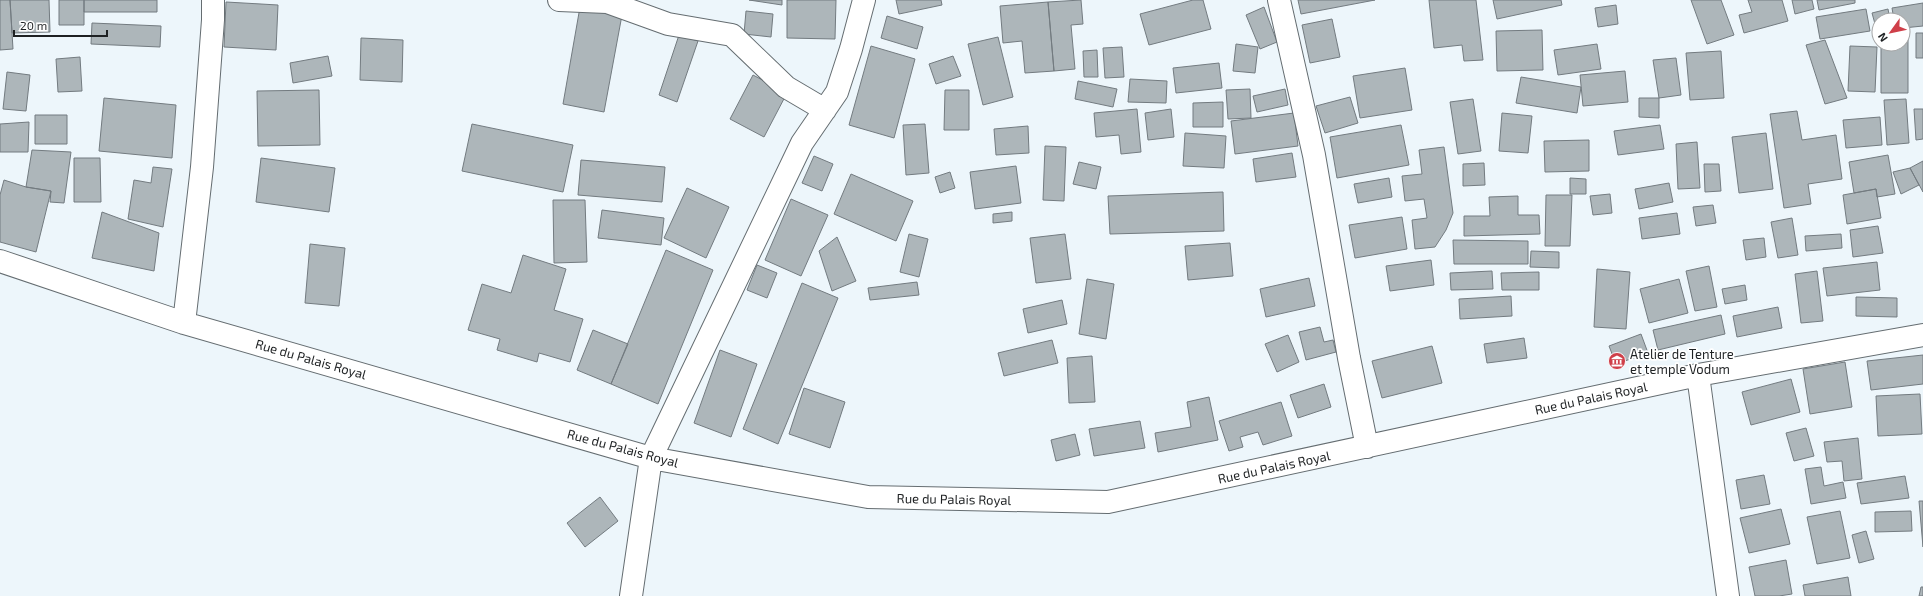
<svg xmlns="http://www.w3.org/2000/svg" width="1923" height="596" viewBox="0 0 1923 596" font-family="'Exo 2',sans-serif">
<rect width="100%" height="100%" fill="#edf6fb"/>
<path fill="#adb6ba" stroke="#737b80" d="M0,0H10L13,49L0,50Z
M10,0H49L50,32L12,33Z
M59,0H84V25H59Z
M84,0H157V12H84Z
M749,0H782V5Z
M787,0H836L835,39L787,38Z
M896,0H941L942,5L899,14Z
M1081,0L1083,24L1071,25L1075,69L1054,71L1048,2Z
M1193,0H1203L1211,29L1149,45L1140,14Z
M1298,0H1375L1301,14Z
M1429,0H1476L1483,60L1464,61L1462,45L1434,48Z
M1493,0H1561L1562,5L1497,19Z
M1691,0H1721L1734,35L1707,44Z
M1748,0H1782L1788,21L1744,33L1739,15L1752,12Z
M1792,0H1812L1814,9L1795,14Z
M1817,0H1855V3L1819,10Z
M226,2L278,5L276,50L224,47Z
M1048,2L1054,71L1025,73L1022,41L1003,43L1000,6Z
M1923,3V26L1903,28V20H1894L1892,8Z
M1616,5L1618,24L1598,27L1595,8Z
M580,7L622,15L604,112L563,104Z
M1264,7L1277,42L1260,49L1246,15Z
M1866,9L1870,31L1820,39L1816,17Z
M1888,9L1890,20H1879L1878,35L1872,13Z
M746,11L773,14L771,37L744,34Z
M887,16L923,27L917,49L881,38Z
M1332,19L1340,57L1310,63L1302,25Z
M92,23L161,26L160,47L91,44Z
M1542,30L1543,70L1497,71L1496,31Z
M1916,33H1923V58H1916Z
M679,35L698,41L677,102L659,95Z
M998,37L1013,97L983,105L968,44Z
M361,38L403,40L402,82L360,80Z
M1825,40L1847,98L1825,104L1806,45Z
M1903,40H1908V93H1881V44H1903Z
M1236,44L1258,47L1255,73L1233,71Z
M1597,44L1601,69L1558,75L1554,50Z
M871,46L915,59L894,138L849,125Z
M1850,46L1877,47L1875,92L1848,91Z
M1122,47L1124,77L1105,78L1103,48Z
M1097,50L1098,77H1084L1083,51Z
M1721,51L1724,98L1690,100L1686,53Z
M328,56L332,76L293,83L290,63Z
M953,56L961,76L936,84L929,64Z
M80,57L82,91L58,92L56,59Z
M1676,58L1681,95L1659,98L1653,60Z
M1219,63L1222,88L1176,93L1173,68Z
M1405,68L1412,110L1360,118L1353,76Z
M1625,71L1628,102L1583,106L1580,75Z
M7,72L30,75L26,111L3,109Z
M753,75L787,93L764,137L730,119Z
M1521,77L1581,87L1577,113L1516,103Z
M1130,79L1167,81L1166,103L1128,102Z
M1078,81L1117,89L1113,107L1075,99Z
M1250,89L1251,118L1228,119L1226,90Z
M1285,89L1288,105L1257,112L1253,96Z
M319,90L320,145L258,146L257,91Z
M945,90H969V130H944Z
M1350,97L1358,123L1325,133L1316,106Z
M104,98L176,105L172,158L99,151Z
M1639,98H1659V118L1639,117Z
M1473,99L1481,151L1458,154L1450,102Z
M1906,99L1909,143L1887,145L1884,100Z
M1223,102V127H1193V103Z
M1137,109L1141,152L1121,154L1119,135L1096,137L1094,113Z
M1171,109L1174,137L1148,140L1145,113Z
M1914,109H1923V139L1916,140Z
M1797,111L1802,140L1836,135L1842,179L1808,184L1811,204L1784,208L1770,114Z
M1294,113L1298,146L1235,154L1231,121Z
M1502,113L1532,116L1528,153L1499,151Z
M35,115H67V144H35Z
M1880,117L1882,145L1846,148L1843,120Z
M29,122L28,152H0V124Z
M472,124L573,145L563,192L462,171Z
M925,124L929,173L906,175L903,125Z
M1401,125L1409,165L1337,178L1330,137Z
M1660,125L1664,149L1618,155L1614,131Z
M1028,126L1029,153L996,155L994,129Z
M1185,133L1226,136L1224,168L1183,166Z
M1766,133L1773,189L1739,193L1732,137Z
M1589,140V171L1545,172L1544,141Z
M1697,142L1700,188L1678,189L1676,144Z
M1045,146L1066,147L1064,201L1043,200Z
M1444,147L1453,213L1446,230L1435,247L1415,249L1412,220L1427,218L1424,199L1405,201L1402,176L1422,174L1419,150Z
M32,150L71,152L64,203L50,202L51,191L26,187Z
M1292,153L1296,177L1256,182L1253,159Z
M1888,155L1895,194L1877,197L1876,189L1854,193L1849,162Z
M814,156L833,164L822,191L802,183Z
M74,158H100L101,202H74Z
M261,158L335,168L329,212L256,202Z
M581,160L665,167L662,202L578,195Z
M1923,161V192L1910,168Z
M1079,162L1101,167L1096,189L1073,184Z
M1484,163L1485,185L1463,186V164Z
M1704,164H1719L1721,191L1705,192Z
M1016,166L1021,203L975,209L970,172Z
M153,167L172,169L163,227L128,219L134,180L151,183Z
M1910,168L1919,185L1901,194L1893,172Z
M950,172L955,188L940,193L935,177Z
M851,174L913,201L896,241L834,214Z
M1389,178L1392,197L1358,203L1354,184Z
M1570,178L1586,179V194H1570Z
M4,180L26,187L51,191L36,252L0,242V195Z
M1669,183L1673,202L1639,209L1635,189Z
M687,188L729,207L706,258L664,238Z
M1876,189L1881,218L1847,224L1843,195Z
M1223,192L1224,231L1110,234L1108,196Z
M1610,194L1612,213L1593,215L1590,196Z
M1546,195H1572L1570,246H1545Z
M1518,196V215H1539L1540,234L1464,236V216H1490L1489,197Z
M791,199L828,215L801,276L765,260Z
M553,200H585L587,262L554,263Z
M1713,205L1716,223L1696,226L1693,207Z
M602,210L664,218L661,245L598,238Z
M102,212L159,233L154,271L92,258Z
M1012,212V221L993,223V214Z
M1677,213L1680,234L1642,239L1639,218Z
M1402,217L1407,249L1355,258L1349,225Z
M1792,218L1798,255L1778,258L1771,222Z
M1878,226L1883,253L1853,257L1850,230Z
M909,234L928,239L919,277L900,272Z
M1065,234L1071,279L1036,283L1030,238Z
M1841,234L1842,248L1806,251L1805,236Z
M837,237L856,281L832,291L819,251Z
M1764,238L1766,257L1746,260L1743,240Z
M1453,240L1528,241V264H1454Z
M1230,243L1233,276L1188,280L1185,246Z
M310,244L345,248L339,306L305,303Z
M666,250L713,270L658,404L611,384Z
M1531,251L1559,252V268L1530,267Z
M523,255L566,269L554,310L583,319L570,362L539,353L537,362L497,350L500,339L468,330L482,284L511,293Z
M1431,260L1434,285L1390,291L1386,266Z
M1877,262L1880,290L1827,296L1823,268Z
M757,265L777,273L767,298L747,290Z
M1709,266L1717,307L1695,311L1686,271Z
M1597,269L1630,272L1626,329L1594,327Z
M1492,271L1493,289L1451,290L1450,273Z
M1817,271L1823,321L1801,323L1795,274Z
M1539,272V290H1502L1501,273Z
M1309,278L1315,306L1266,317L1260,289Z
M1087,279L1114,284L1106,339L1079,334Z
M1679,279L1688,313L1649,323L1640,289Z
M917,282L919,295L870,300L868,288Z
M802,283L838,298L778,444L743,429Z
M1745,285L1747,300L1725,304L1722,289Z
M1511,296L1512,316L1460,319L1459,299Z
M1856,297L1897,298V317L1856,316Z
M1062,300L1067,324L1028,333L1023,309Z
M1778,307L1782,328L1737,337L1733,316Z
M1721,315L1725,334L1658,350L1653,330Z
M1320,327L1324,342L1333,340L1336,352L1306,360L1299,332Z
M593,330L628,344L611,384L577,370Z
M1641,334L1648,353L1616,364L1609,346Z
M1288,335L1299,362L1277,372L1265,344Z
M1524,338L1527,358L1487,363L1484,344Z
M1052,340L1058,363L1004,376L998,353Z
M1432,346L1442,383L1382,398L1372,361Z
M720,350L757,364L731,437L694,423Z
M1923,355V384L1871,390L1867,361Z
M1092,356L1095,402L1069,403L1067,358Z
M1845,362L1852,407L1810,414L1803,369Z
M1791,379L1800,412L1751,425L1742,392Z
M1324,384L1331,407L1298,418L1290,395Z
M804,388L845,402L830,448L789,434Z
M1920,394L1922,434L1878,436L1876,396Z
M1209,397L1218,440L1158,452L1155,433L1191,427L1187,402Z
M1281,402L1292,436L1263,445L1258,432L1240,437L1243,447L1229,451L1219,421Z
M1140,421L1145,448L1094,456L1089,429Z
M1806,428L1814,456L1794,461L1786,433Z
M1075,434L1080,455L1056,461L1051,440Z
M1858,438L1862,479L1844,481L1842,461L1827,462L1824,442Z
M1821,467L1824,486L1843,482L1846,498L1811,504L1805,469Z
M1764,475L1770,504L1741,509L1736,480Z
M1905,476L1909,498L1861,504L1857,483Z
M600,497L618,521L585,547L567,523Z
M1919,501H1923V547Z
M1781,509L1790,544L1749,553L1740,518Z
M1840,511L1850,558L1817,564L1807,517Z
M1911,511L1912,531L1875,532V512Z
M1866,531L1874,559L1859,563L1852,535Z
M1786,560L1792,594L1779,596H1755L1749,567Z
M1848,577L1851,596H1805L1803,585Z
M1921,587H1923V596H1919Z"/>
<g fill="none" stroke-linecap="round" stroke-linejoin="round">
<g stroke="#656d71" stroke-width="24">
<path id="street" d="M559,0L607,2L668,24L732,35L786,87L825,110
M1279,0L1314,155L1349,358L1367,447
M0,261L184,323L651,458L868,497L1108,502L1698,375L1923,335
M184,323L202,167L213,20V0
M1698,375L1728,596
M631,596L651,458L802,143L837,92L851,49L864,0"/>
</g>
<use href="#street" stroke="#fff" stroke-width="22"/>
</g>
<defs>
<g id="museum-disc" transform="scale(0.9)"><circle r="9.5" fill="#cf3f49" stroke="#fff"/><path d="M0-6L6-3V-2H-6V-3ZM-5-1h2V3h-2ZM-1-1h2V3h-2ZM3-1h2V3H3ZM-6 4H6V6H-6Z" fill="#fff"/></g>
</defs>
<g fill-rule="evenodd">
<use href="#museum-disc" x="1617" y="361"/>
</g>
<g text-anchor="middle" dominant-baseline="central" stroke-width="3.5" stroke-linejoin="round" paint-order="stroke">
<g font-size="13" fill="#1e2123" stroke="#fff" text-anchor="start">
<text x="1630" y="354">Atelier de Tenture<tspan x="1630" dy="15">et temple Vodum</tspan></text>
</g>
<g font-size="13" fill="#1e2123" stroke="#fff">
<text transform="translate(311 359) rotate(16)">Rue du Palais Royal</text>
<text transform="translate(1591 398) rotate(-12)">Rue du Palais Royal</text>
<text transform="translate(623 448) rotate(15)">Rue du Palais Royal</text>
<text transform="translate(1274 467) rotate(-12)">Rue du Palais Royal</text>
<text transform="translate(954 499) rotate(1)">Rue du Palais Royal</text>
</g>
</g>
<g transform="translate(1891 32) rotate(237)"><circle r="19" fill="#ffffff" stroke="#a5a6a7"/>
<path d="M0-3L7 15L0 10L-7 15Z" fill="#cf3f49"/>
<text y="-6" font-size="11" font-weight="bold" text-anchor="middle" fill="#1e2123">N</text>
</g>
<path d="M14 30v6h93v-6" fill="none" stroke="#1e2123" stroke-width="2"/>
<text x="20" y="30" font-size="12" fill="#1e2123" stroke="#ffffff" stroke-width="3" paint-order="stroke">20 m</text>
</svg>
